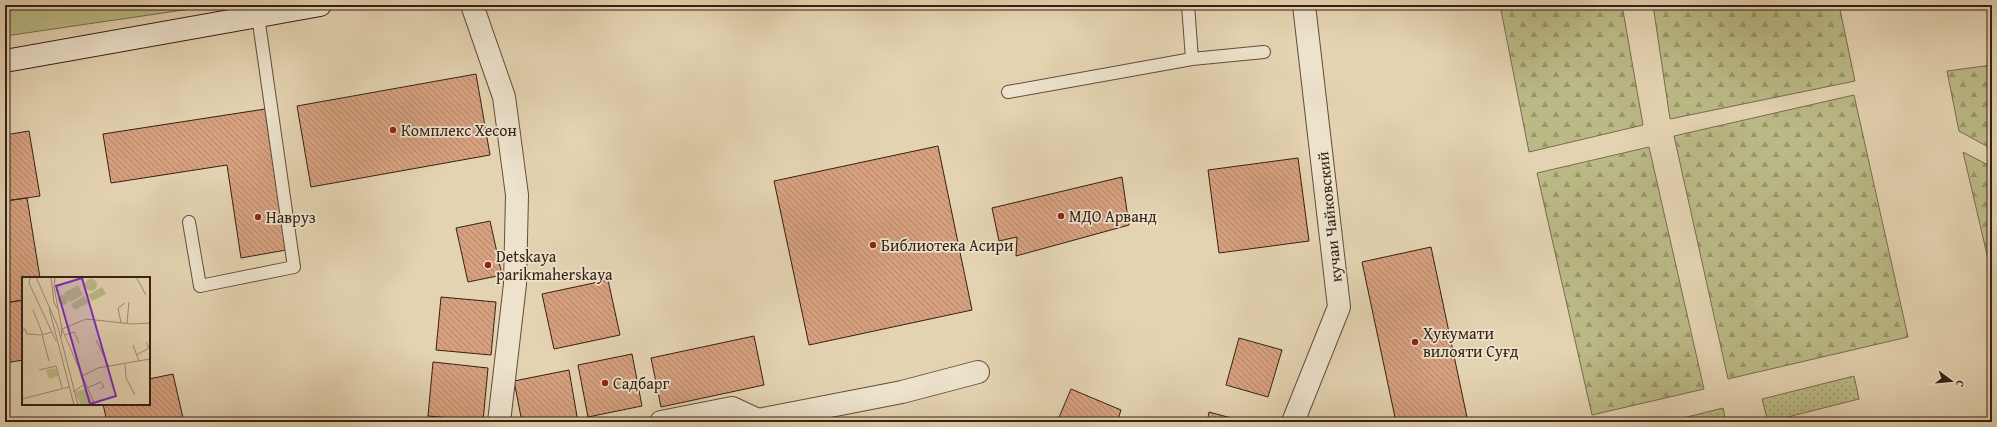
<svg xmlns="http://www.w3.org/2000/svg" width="1997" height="427" viewBox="0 0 1997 427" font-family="'Gentium Book Plus',serif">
<defs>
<pattern id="grass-dots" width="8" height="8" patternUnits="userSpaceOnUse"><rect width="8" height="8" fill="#bbba87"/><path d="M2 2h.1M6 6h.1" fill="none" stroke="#99976d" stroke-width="1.8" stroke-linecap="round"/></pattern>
<pattern id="forest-firs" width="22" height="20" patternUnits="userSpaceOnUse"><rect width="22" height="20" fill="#bbba87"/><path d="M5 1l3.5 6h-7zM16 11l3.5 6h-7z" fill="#99976d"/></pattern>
<pattern id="building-back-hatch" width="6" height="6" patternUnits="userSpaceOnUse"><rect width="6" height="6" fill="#d7a180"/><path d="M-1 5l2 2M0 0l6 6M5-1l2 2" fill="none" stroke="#af8368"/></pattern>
</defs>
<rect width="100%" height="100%" fill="#e4d3b1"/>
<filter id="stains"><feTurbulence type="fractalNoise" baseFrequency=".005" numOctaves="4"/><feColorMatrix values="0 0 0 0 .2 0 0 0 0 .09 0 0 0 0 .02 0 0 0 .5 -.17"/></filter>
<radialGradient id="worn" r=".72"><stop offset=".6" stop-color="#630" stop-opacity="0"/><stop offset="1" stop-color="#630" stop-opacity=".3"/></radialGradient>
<path fill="url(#grass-dots)" stroke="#786d4e" d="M1854,376L1859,399L1768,422L1762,399Z
M1723,408L1726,422H1667Z"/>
<path fill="url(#forest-firs)" stroke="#786d4e" d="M1500,5H1622L1643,125L1529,152Z
M1653,5H1839L1855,81L1670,119Z
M1992,65V149L1959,131L1947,71Z
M1854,95L1908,337L1728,379L1674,136Z
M1649,147L1704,389L1592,415L1537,173Z
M1963,152L1992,167V276Z"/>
<path fill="#bbba87" stroke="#786d4e" d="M5,5H218L5,36Z"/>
<path fill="url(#building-back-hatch)" stroke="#352015" d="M476,74L490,155L311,187L297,106Z
M265,109L286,250L241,258L227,165L111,183L103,134Z
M29,131L40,196L5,201V135Z
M938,146L972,310L809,345L774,181Z
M1298,158L1309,241L1219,253L1208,170Z
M1122,177L1129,225L1016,256L1017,237L999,241L992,208Z
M27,198L40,278H23V300L5,303V201Z
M490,221L502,275L468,282L456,228Z
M1431,247L1468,422H1396L1362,262Z
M608,280L620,335L554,349L542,294Z
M441,297L496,302L491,355L436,350Z
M23,300V360L5,363V303Z
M754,336L764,385L661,407L651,358Z
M1239,338L1282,350L1268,397L1226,385Z
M632,354L642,406L588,417L578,365Z
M433,362L488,368L483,421L428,416Z
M569,370L578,422H522L514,381Z
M173,374L183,418L168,422H107L103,404H149V379Z
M1071,389L1121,410L1117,422H1057Z
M1209,412L1246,422H1207Z"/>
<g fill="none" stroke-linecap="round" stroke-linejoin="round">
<g stroke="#614d3c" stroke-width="14">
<path id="lane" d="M1192,59L1264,52
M1008,92L1192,59L1188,5
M189,222L200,286L294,267L258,16"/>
</g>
<g stroke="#614d3c" stroke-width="24">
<path id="street" d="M472,5L504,97L517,195L515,284L499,422
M661,422L732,408L758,420L902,392L978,372
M1293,422L1339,307L1304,5"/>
</g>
<g stroke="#352015" stroke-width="24">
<path id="secondary" d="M5,61L320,5"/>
</g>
<use href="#lane" stroke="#ede2cc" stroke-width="12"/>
<use href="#street" stroke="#ede2cc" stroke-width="22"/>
<use href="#secondary" stroke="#ede2cc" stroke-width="22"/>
</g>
<g fill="#8f2418" stroke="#ede2cc" stroke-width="1.5">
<circle cx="393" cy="130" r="4"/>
<circle cx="1061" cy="216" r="4"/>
<circle cx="258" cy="217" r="4"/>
<circle cx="873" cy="245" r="4"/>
<circle cx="488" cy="265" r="4"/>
<circle cx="1415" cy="342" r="4"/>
<circle cx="605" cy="383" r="4"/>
</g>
<g text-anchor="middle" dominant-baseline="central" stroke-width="3.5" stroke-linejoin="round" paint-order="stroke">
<g font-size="16" fill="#352015" stroke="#ede2cc" text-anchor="start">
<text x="401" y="130">Комплекс Хесон</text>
<text x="1069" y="216">МДО Арванд</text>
<text x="266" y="217">Навруз</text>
<text x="881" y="245">Библиотека Асири</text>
<text x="496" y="256">Detskaya<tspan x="496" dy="18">parikmaherskaya</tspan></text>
<text x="1423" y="333">Ҳукумати<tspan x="1423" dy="18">вилояти Суғд</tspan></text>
<text x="613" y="383">Садбарг</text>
</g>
<g font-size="16" fill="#352015" stroke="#ede2cc">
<text transform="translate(1329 217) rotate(-96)">кучаи Чайковский</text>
</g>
</g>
<g transform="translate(22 277)">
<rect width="128" height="128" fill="#e4d3b1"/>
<path d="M63 8a6 6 0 1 1 12 0a6 6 0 1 1-12 0ZM56,8L61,18L48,25L42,16ZM80,10L84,17L70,24L66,18ZM36 23a5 5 0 1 1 10 0a5 5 0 1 1-10 0ZM62,19L66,26L53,33L49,27Z" fill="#bbba87"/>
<path d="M33,91L36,99L27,102L24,93ZM64,111L71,128H59L53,115Z" fill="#bbba87"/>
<path fill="none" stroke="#9e8b73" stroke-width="1" d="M14,0L36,50L56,128M29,0L32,26L36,32M33,0L32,10L40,52L39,60M114,0L124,18M8,1L7,6L34,64M27,31L52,128M11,33L21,58M99,46L96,31L103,26M105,46L107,25M0,53L3,52L5,57L19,58M43,58L52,55L57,66M74,63L87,90M111,68L117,84M114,78L127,71L124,65M27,84L20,58L30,55M103,87L104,101L113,118M17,93L34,89L40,111M60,99L76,91L128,82M65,111L79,105L82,110L78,112M51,115L63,107M0,122L47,110M73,128L40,52L64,42L110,47L128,46"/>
<path fill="#7b2cbf" fill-opacity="0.15" stroke="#7b2cbf" stroke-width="2" d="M60,1L94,119L68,127L34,9Z"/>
<rect width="128" height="128" fill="none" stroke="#352015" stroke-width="2"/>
</g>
<rect width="1997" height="427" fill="none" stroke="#e4d3b1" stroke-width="20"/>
<rect x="6" y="6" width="1985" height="415" fill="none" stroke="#352015" stroke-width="2"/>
<rect x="10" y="10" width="1977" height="407" fill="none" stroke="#352015"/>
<g transform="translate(1951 381) rotate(106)" stroke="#ede2cc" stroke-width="3" paint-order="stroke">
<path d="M0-3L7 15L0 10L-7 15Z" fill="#352015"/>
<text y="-6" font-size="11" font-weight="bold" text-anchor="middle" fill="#352015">С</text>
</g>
<rect width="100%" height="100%" filter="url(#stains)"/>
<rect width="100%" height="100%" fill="url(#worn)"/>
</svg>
